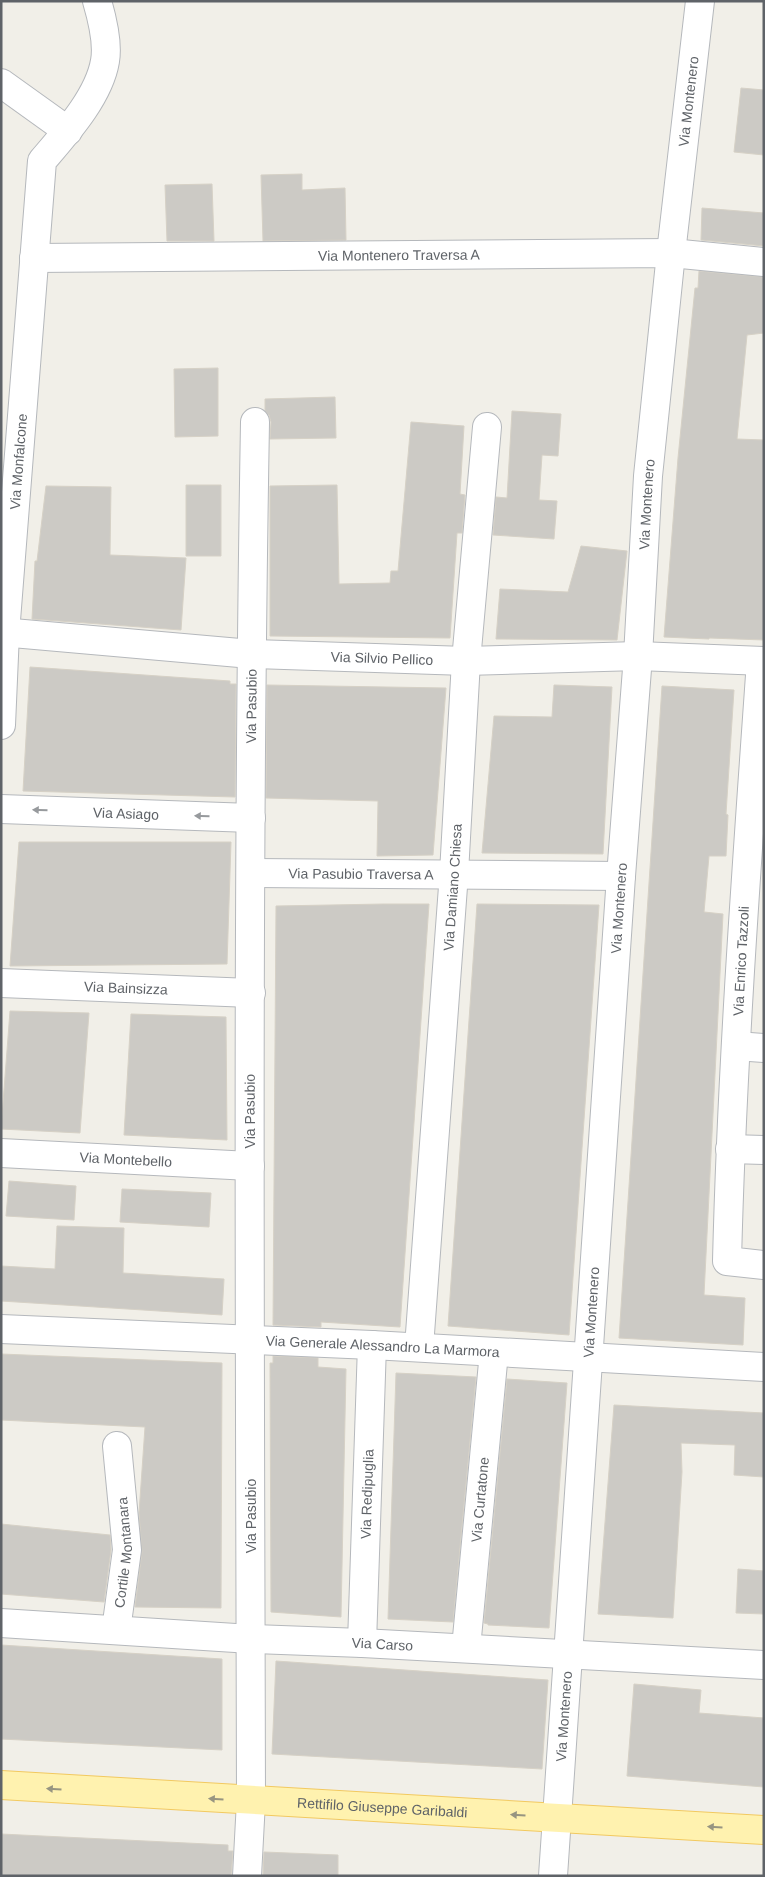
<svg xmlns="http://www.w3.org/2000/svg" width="765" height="1877" viewBox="0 0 765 1877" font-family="Helvetica,sans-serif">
<rect width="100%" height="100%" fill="#f1efe8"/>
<path fill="#cccac5" stroke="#d6d1c6" d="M741,88L764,90V155L734,152Z
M302,174V190L345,188L346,240L263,241L261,175Z
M212,184L214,241H167L165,185Z
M702,208L764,213V246L701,240Z
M699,271L764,277V333L747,335L737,439L764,440V640L709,638V639L664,637L678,458L695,288H698Z
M218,368V436L175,437L174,369Z
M335,397L336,438L270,439L271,422L269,415L265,411V399Z
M512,411L561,414L558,456L542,455L539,500L557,501L554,539L493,535L496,497L507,498Z
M411,422L464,426L460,494L465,495L462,533H457L450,638L270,636V486L337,485L339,584L390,583L391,571H398Z
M186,485H221V556H186Z
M46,486L111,487L110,555L186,558L181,630L32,619L35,561H37Z
M581,546L627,551L617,640L496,639L500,589L568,592Z
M30,667L230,681V684H236L235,797L23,791Z
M267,685L446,688L433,855L377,856L378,801L266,798Z
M554,685L612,687L603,854L482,853L494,716L552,717Z
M662,686L734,690L726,814L728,815L726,856H709L704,912L723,914L704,1295L745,1298L743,1345L619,1338Z
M19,842H231L227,964L10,966Z
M384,904H429L400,1327L321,1322V1327L273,1325L276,906Z
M477,904L599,905L569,1335L448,1326Z
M10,1011L89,1013L80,1133L1,1129Z
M131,1014L226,1017L227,1140L124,1135Z
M9,1181L76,1186L74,1220L6,1216Z
M122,1189L211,1193L209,1227L120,1222Z
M57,1226L124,1228L123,1273L224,1279L222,1315L1,1301V1266L55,1269Z
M1,1354L222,1363L221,1608L135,1607L142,1552L139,1513L145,1427L1,1420Z
M273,1356L318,1358V1367L346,1369L341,1617L271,1612L270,1363H273Z
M396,1373L476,1377L453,1622L388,1619Z
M507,1379L567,1383L549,1628L488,1625V1624L484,1623Z
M614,1405L764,1413V1477L734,1475L735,1445L681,1443L682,1472L673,1618L598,1614Z
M1,1524L110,1535L111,1550L104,1602L1,1594Z
M738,1569L764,1571V1614L736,1613Z
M1,1645L222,1659V1750L1,1739Z
M276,1661L548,1680L542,1769L272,1754Z
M634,1684L701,1690L699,1713L764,1718V1787L627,1776Z
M1,1834L228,1845V1851H233L231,1876H1Z
M264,1852L338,1855V1876H263Z"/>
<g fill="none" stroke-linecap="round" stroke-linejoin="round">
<g stroke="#b5b8bc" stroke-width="30">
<g id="minor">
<path d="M1,83L68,131"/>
<path id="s1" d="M34,258L671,253L764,262"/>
<path id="s2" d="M1,632L251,654L466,661L638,656L764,661"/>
<path d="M761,661C747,861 732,1061 727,1261L764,1265"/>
<path id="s3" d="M1,725L5,633L42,161C65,134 99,97 105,61C108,44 102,18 97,1"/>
<path id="s4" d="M1,809L251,818"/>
<path id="s5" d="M251,873L621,876"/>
<path id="s6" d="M1,983L251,993"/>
<path d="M736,1046L764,1048"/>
<path d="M730,1149L764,1150"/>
<path id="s7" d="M1,1153L250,1166"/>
<path id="s8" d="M1,1329L372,1345L764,1367"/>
<path id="s9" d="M419,1347L454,873L466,661L487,427"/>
<path id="s10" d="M1,1623L251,1639L362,1643L764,1665"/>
<path id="s11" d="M116,1630L127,1550L117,1446"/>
<path id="s12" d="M362,1643L372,1345"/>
<path id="s13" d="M466,1648L494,1352"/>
<path id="s14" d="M247,1876L251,1801C250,1341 247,881 255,422"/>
<path id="s15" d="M553,1876L621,876L638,656L648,476L671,253L700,1"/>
</g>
</g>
<g stroke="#f2c960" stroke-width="30">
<g id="major">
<path id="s16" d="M1,1785L764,1830"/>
</g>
</g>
<use href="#minor" stroke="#fff" stroke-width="28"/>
<use href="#major" stroke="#fff2af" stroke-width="28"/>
</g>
<defs><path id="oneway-solid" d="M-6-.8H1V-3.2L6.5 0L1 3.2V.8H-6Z" transform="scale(1.25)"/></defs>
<g fill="#979a9d">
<use href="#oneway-solid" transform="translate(40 810) rotate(-178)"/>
<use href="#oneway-solid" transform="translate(202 816) rotate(-178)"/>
</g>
<g fill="#979581">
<use href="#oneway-solid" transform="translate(54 1789) rotate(-176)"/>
<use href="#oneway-solid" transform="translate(216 1799) rotate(-176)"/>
<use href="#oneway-solid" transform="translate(518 1815) rotate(-177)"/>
<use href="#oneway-solid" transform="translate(715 1827) rotate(-177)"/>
</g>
<g text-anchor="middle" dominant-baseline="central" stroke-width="4.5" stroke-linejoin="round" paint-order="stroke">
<g font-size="14" fill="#5f6368" stroke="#fff">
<text stroke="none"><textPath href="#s15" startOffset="1780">Via Montenero</textPath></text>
<text stroke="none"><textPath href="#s1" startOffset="365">Via Montenero Traversa A</textPath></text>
<text stroke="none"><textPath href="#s3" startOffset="264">Via Monfalcone</textPath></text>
<text stroke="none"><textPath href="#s15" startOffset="1375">Via Montenero</textPath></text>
<text stroke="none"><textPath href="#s2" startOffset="382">Via Silvio Pellico</textPath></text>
<text stroke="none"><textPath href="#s14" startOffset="1170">Via Pasubio</textPath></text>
<text stroke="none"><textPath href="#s4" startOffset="125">Via Asiago</textPath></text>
<text stroke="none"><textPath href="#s5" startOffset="110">Via Pasubio Traversa A</textPath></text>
<text stroke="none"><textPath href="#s9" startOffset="461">Via Damiano Chiesa</textPath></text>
<text stroke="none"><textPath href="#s15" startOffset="970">Via Montenero</textPath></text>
<text transform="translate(741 961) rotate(-87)">Via Enrico Tazzoli</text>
<text stroke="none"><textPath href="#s6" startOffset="125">Via Bainsizza</textPath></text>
<text stroke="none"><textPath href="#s14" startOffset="765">Via Pasubio</textPath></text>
<text stroke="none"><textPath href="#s7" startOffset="125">Via Montebello</textPath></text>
<text stroke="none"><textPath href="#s15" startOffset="565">Via Montenero</textPath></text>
<text stroke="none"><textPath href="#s8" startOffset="382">Via Generale Alessandro La Marmora</textPath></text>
<text stroke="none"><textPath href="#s12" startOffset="149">Via Redipuglia</textPath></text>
<text stroke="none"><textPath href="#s13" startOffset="149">Via Curtatone</textPath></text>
<text transform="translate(251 1516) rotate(-90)">Via Pasubio</text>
<text stroke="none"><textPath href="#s11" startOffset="78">Cortile Montanara</textPath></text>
<text stroke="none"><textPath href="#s10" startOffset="382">Via Carso</textPath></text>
<text stroke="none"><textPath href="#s15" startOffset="160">Via Montenero</textPath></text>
<text stroke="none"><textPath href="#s16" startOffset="382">Rettifilo Giuseppe Garibaldi</textPath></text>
</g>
</g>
<rect width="765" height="1877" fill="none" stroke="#5f6368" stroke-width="5"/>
</svg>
